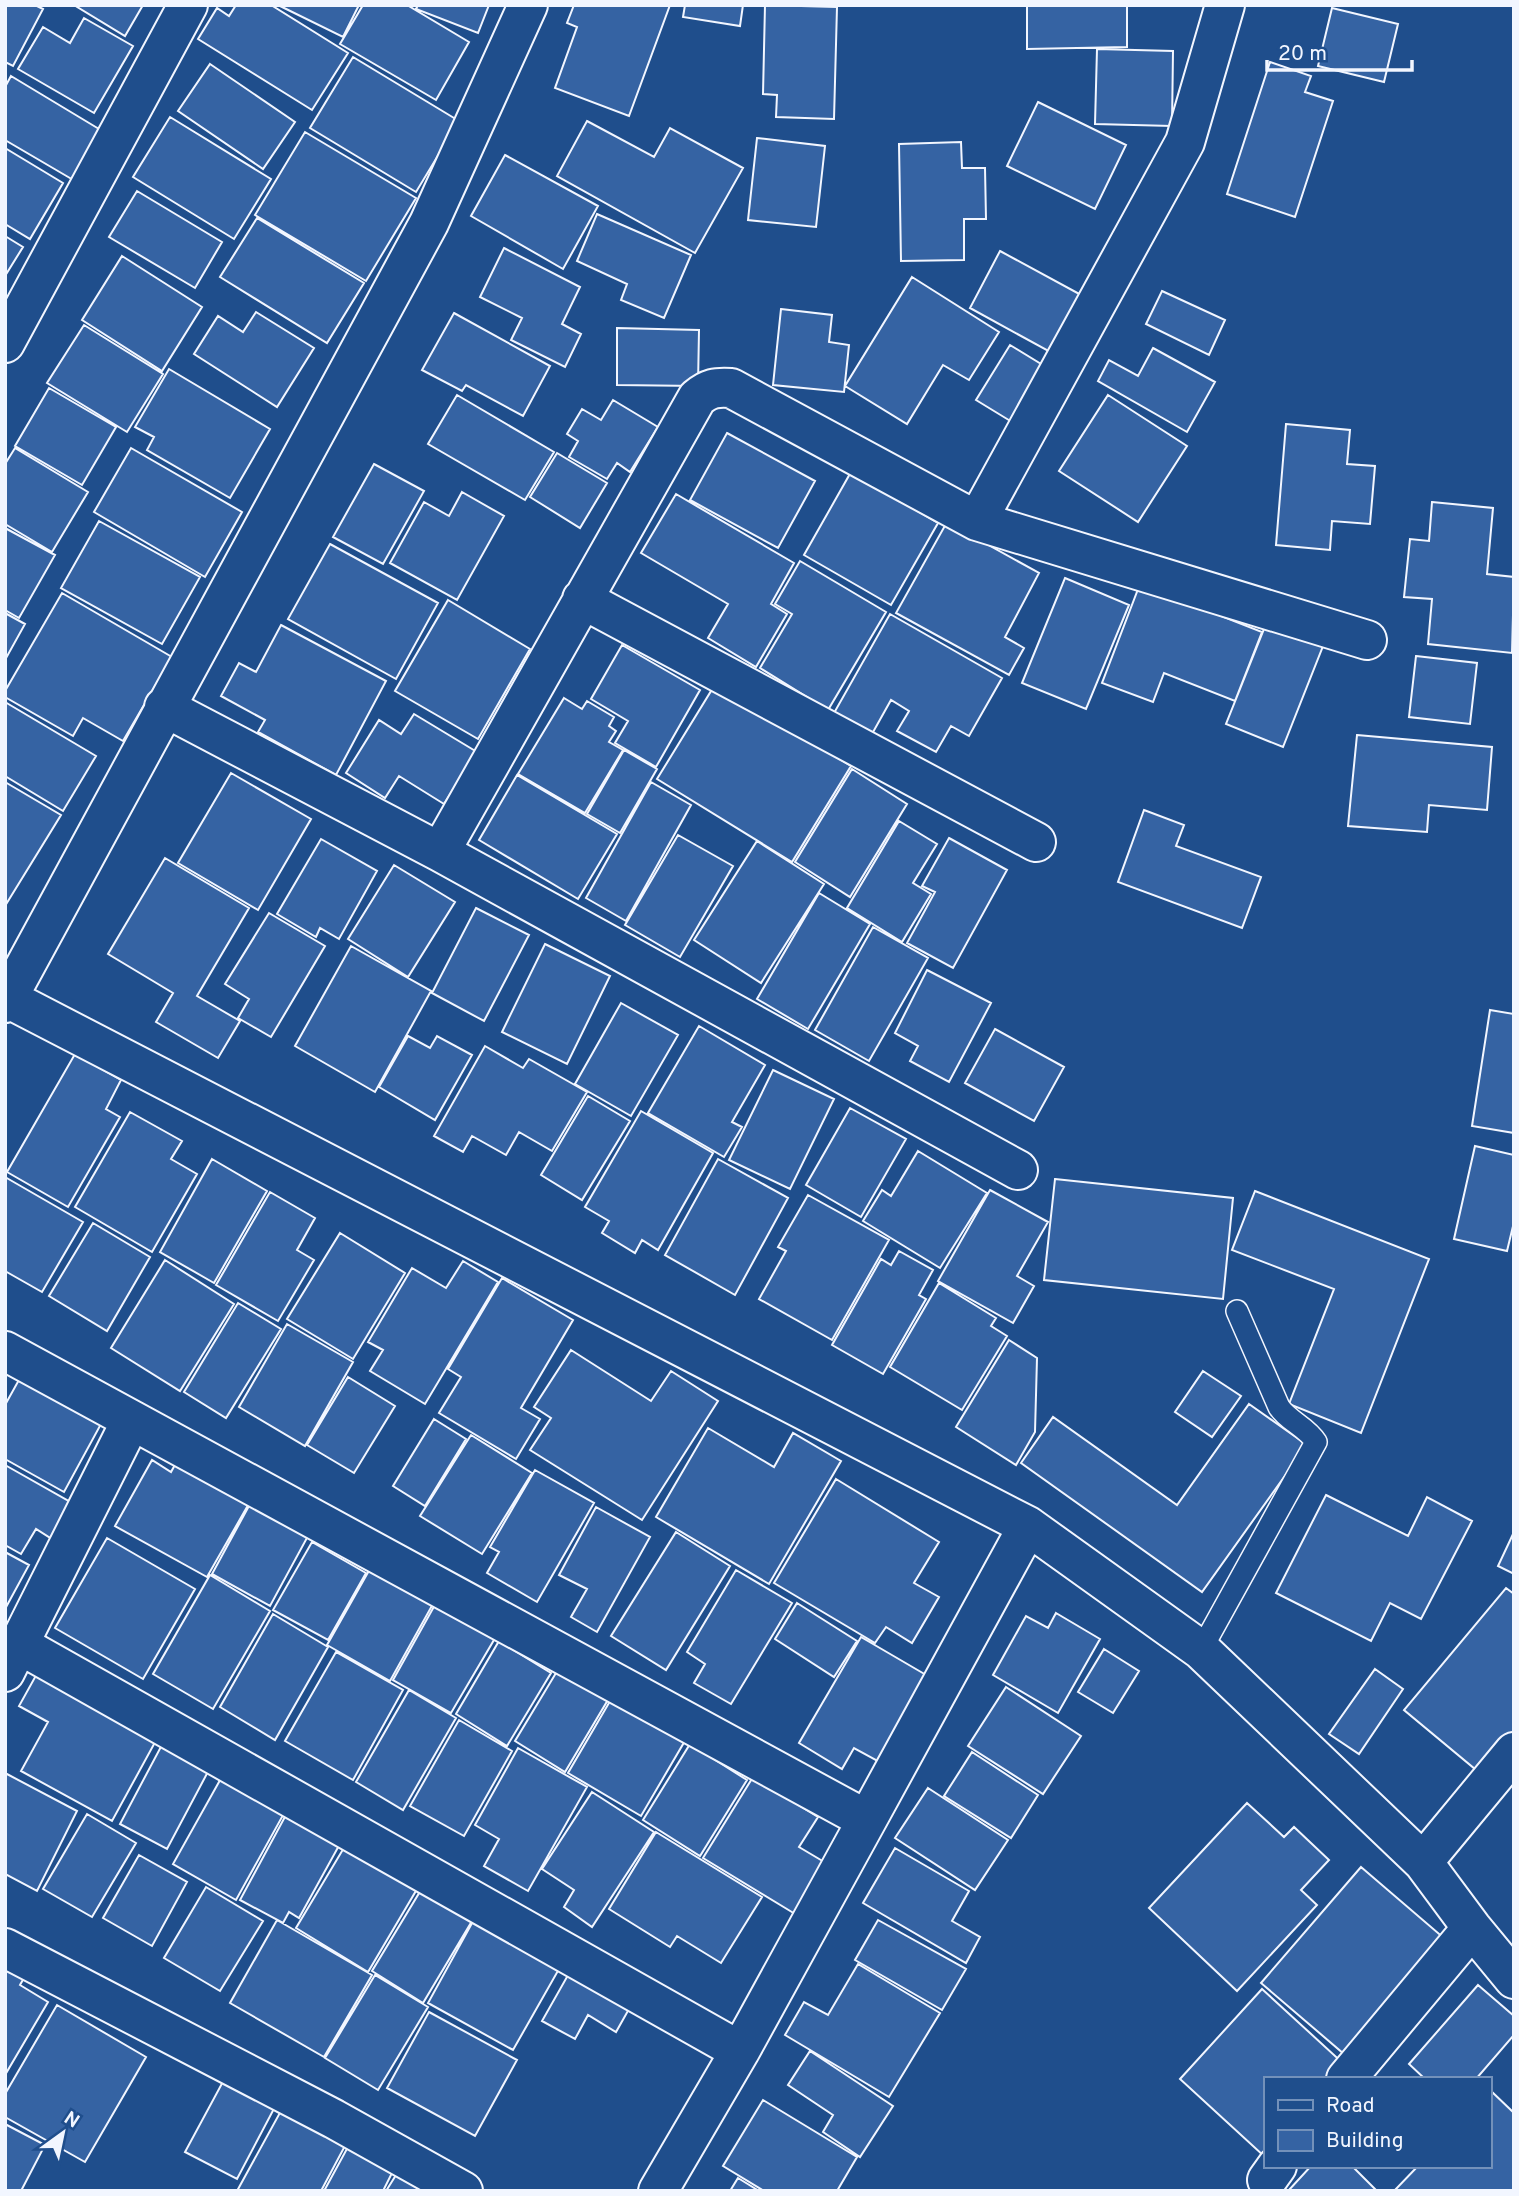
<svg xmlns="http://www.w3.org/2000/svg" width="1519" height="2196" viewBox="0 0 1519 2196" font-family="Overpass,sans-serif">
<rect width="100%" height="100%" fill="#1f4e8c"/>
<path fill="#3563a3" stroke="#f2f6ff" stroke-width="2" d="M5,5H35L43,9L13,66L5,62Z
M74,5H143L125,36Z
M236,5H271L348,53L312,110L198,39L217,8L229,16Z
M278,5H359L343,37Z
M363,5H407L469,42L436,100L340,44Z
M418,5H489L478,33L416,9Z
M574,5H670L629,116L555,88L577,27L567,23Z
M685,5H743L740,26L683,17Z
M765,5L837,7L834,119L776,117L777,95L763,94Z
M1027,5H1127V47L1027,49Z
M1332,8L1398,24L1384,82L1318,66Z
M84,18L133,46L94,113L18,69L43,27L70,43Z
M1097,49L1173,51L1172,126L1095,124Z
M353,57L459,121L416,192L310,128Z
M1270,62L1311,76L1305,92L1333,101L1295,217L1227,194Z
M210,64L295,122L263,169L178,111Z
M11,76L104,132L75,181L5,140V87Z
M1038,102L1126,145L1095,209L1007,166Z
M170,117L271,179L234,239L133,177Z
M587,121L654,157L670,128L743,168L695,253L557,176Z
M305,132L416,198L366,281L255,215Z
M757,138L825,146L816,227L748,220Z
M961,142L962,168H985L986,219H964V260L901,261L899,144Z
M5,148L63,183L30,239L5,224Z
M505,155L598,206L563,269L471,216Z
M137,191L222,242L195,288L109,237Z
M597,214L691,255L664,318L621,300L627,284L577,261Z
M257,218L364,283L327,343L220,277Z
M5,236L23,247L5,276Z
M504,248L580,287L562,324L581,334L565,367L511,340L522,318L480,297Z
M1000,251L1083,296L1052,353L970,308Z
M122,256L202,307L162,371L82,320Z
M912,277L999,332L969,380L943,365L907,424L845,386Z
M1162,291L1225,320L1209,355L1146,324Z
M781,309L832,315L829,342L849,345L844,392L773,385Z
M256,312L314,348L277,407L194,354L218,316L243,332Z
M454,313L550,366L523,416L466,385L462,391L422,370Z
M84,325L163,374L127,432L47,383Z
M617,328L699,330L698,386L617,385Z
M1010,345L1046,367L1012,422L976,400Z
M1153,348L1215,382L1187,432L1098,381L1109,360L1138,376Z
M169,369L270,429L230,498L147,450L154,437L135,427Z
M49,388L116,427L82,485L15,446Z
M457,395L554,452L525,500L428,444Z
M1108,395L1187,446L1138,522L1059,471Z
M613,400L658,427L630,472L617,463L607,479L569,457L578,441L567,434L582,409L601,420Z
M1286,424L1350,430L1347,464L1375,466L1370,524L1332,521L1330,550L1276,545Z
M727,433L815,481L778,548L690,500Z
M15,448L88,492L52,552L5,524V464Z
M131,448L242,512L205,577L94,512Z
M557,453L607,483L580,528L530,497Z
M374,464L424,491L383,564L333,537Z
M851,472L938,523L891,605L804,555Z
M462,492L504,516L457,600L390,563L424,502L449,516Z
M676,494L794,563L771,604L787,614L756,667L708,638L728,604L641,553Z
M1432,502L1493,508L1487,574L1514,577L1512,653L1428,644L1432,599L1404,597L1410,539L1429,541Z
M99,521L200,577L162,644L61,588Z
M947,522L1039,573L1005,637L1024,648L1009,675L896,613Z
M5,528L55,555L19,618L5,610Z
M330,544L438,603L396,679L288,619Z
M800,561L886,612L828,710L760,668L792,614L775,604Z
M1065,578L1129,605L1086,709L1022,683Z
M1140,584L1262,632L1235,701L1164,673L1153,702L1102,683Z
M62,593L172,657L123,741L83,718L73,736L5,697V691Z
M448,600L530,649L478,739L395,691Z
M5,613L25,624L5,660Z
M890,614L1002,678L969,736L951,726L936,752L897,731L909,711L891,700L872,734L834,713Z
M1268,619L1325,641L1283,747L1226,724Z
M281,625L386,681L336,775L258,732L265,720L221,696L239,663L256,672Z
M622,645L700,690L656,767L615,743L628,721L591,699Z
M1416,656L1477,663L1470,724L1409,717Z
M716,683L851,766L792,862L657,779Z
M564,698L582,709L587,701L614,717L609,726L616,731L609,742L623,750L585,813L518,774Z
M5,702L96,756L63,811L5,776Z
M414,714L477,752L444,804L399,776L385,798L346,773L379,720L401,734Z
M1357,735L1492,747L1487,810L1429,805L1427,832L1348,826Z
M624,750L657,769L620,833L587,814Z
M852,769L907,804L850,897L795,862Z
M231,773L311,819L258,910L178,863Z
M517,775L617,834L578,899L479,840Z
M5,782L61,815L5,906Z
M651,782L691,805L626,921L586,898Z
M1144,810L1184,825L1176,846L1261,877L1242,928L1118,882Z
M899,821L937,844L913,883L931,894L902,942L847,908Z
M678,835L733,866L680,957L625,925Z
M949,838L1007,870L953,968L907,943L935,892L922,886Z
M321,839L377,871L339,939L320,928L316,937L277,914Z
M757,841L824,884L761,983L694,940Z
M165,858L249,908L197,996L240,1021L218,1058L156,1022L173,993L108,954Z
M394,865L455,902L408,977L348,939Z
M819,893L870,924L808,1029L757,999Z
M476,908L529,935L484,1021L432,993Z
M269,913L325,946L271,1037L238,1018L249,999L225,984Z
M873,927L928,958L869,1061L815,1030Z
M545,944L610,976L567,1064L502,1032Z
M351,946L431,991L375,1092L295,1046Z
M927,970L991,1003L949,1082L910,1061L918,1046L895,1033Z
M621,1003L678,1035L631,1116L575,1084Z
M1490,1010L1514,1014V1133L1472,1126Z
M699,1026L765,1065L732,1122L742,1127L724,1157L648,1113Z
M995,1029L1064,1067L1034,1121L965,1083Z
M408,1036L430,1048L437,1036L472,1055L435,1120L379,1087Z
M485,1046L523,1068L529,1059L587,1092L552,1151L519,1132L506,1155L472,1136L463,1152L434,1136Z
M75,1054L121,1080L106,1109L120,1117L68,1207L7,1172Z
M773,1070L834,1099L790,1189L729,1160Z
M588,1096L630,1121L582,1200L541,1175Z
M850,1108L906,1139L861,1217L806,1185Z
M641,1111L713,1153L658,1250L642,1240L635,1253L602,1233L609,1221L585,1207Z
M130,1112L182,1141L171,1159L197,1174L152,1252L75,1207Z
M1475,1146L1514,1155V1222L1507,1251L1454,1239Z
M918,1151L987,1193L940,1268L863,1221L882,1190L891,1196Z
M212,1159L267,1191L214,1283L160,1252Z
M718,1159L788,1198L735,1295L665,1255Z
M5,1177L83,1222L42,1292L5,1271Z
M1055,1179L1233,1198L1223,1299L1044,1280Z
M990,1190L1048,1222L1017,1276L1034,1286L1013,1323L938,1281Z
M1255,1191L1429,1259L1361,1433L1289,1404L1334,1289L1232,1250Z
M270,1192L315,1218L297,1250L314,1260L278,1321L216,1285Z
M808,1195L889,1240L832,1340L759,1299L786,1251L778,1247Z
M93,1223L150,1257L107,1331L49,1296Z
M340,1233L405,1273L353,1359L287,1319Z
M899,1251L933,1270L919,1295L926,1299L883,1374L832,1345L881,1259L891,1265Z
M165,1260L234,1304L180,1391L111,1348Z
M463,1261L498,1282L425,1404L370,1371L383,1350L368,1342L412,1268L446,1288Z
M502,1278L573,1320L521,1408L540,1419L516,1459L439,1413L461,1377L448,1369Z
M939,1283L996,1318L991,1326L1007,1336L962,1410L890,1367Z
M238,1303L281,1329L226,1418L184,1392Z
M287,1324L353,1362L305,1446L239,1407Z
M1009,1340L1037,1358L1035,1432L1016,1465L956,1427Z
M571,1350L651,1401L671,1371L718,1401L642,1520L530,1450L551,1418L534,1407Z
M25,1369L107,1413L64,1492L5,1459V1405Z
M1203,1371L1241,1396L1212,1437L1175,1412Z
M348,1377L395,1406L354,1473L307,1445Z
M1249,1404L1307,1445L1202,1592L1021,1463L1053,1417L1177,1505Z
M434,1419L466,1439L425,1506L393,1486Z
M708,1428L774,1467L793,1433L841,1461L769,1584L656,1517Z
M471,1435L532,1473L482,1554L420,1516Z
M182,1452L255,1493L207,1577L115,1526L152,1460L171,1472Z
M5,1465L72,1503L52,1539L36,1529L21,1554L5,1545Z
M535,1470L594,1503L537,1602L487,1573L499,1552L490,1547Z
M836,1479L939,1542L914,1583L939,1597L912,1643L886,1627L875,1643L774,1583Z
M256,1493L314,1525L270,1606L212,1574Z
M1326,1495L1408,1536L1427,1497L1472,1521L1421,1619L1390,1603L1371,1641L1276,1593Z
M596,1507L650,1537L597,1632L571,1617L587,1589L559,1575Z
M676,1532L730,1566L666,1670L611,1636Z
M1514,1532V1574L1498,1566Z
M107,1538L195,1589L143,1679L55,1628Z
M312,1542L366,1573L328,1640L273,1610Z
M5,1552L29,1565L5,1609Z
M375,1560L438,1595L390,1681L327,1645Z
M736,1570L792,1603L731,1704L694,1683L705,1664L687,1652Z
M210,1575L270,1611L213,1709L153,1674Z
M1506,1588L1514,1594V1734L1481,1774L1404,1710Z
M441,1594L501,1628L451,1713L393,1680Z
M797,1603L857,1641L834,1677L775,1639Z
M1056,1613L1100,1639L1058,1713L993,1675L1026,1616L1048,1628Z
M273,1614L328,1647L275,1740L220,1707Z
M861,1637L933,1679L883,1764L854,1748L842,1769L799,1743Z
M499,1641L551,1673L507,1746L456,1714Z
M1104,1649L1139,1671L1113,1713L1078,1692Z
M336,1652L403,1690L353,1780L285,1741Z
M565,1658L615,1688L565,1772L515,1741Z
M1375,1669L1403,1689L1359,1754L1329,1734Z
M39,1670L159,1735L112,1821L21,1771L48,1722L19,1706Z
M1006,1687L1081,1736L1043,1794L968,1746Z
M409,1690L456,1718L403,1810L356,1782Z
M613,1696L686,1739L641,1816L568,1773Z
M459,1720L512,1751L464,1836L410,1806Z
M164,1741L211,1766L167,1849L120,1824Z
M690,1744L747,1780L700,1856L643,1820Z
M518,1748L587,1787L528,1891L484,1866L499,1839L475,1825Z
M972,1752L1038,1795L1011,1838L944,1796Z
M5,1773L77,1811L37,1891L5,1874Z
M224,1773L287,1808L236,1900L173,1864Z
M753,1777L818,1817L799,1847L836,1869L805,1920L703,1858Z
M928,1788L1008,1840L975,1890L895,1838Z
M592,1792L654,1832L592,1927L564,1907L574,1890L542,1869Z
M1247,1803L1284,1837L1294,1827L1329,1860L1301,1890L1317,1905L1237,1991L1149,1908Z
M287,1813L341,1842L299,1918L289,1912L283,1923L240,1900Z
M87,1814L136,1843L92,1917L43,1889Z
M656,1832L762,1897L721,1963L677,1936L670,1947L609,1909Z
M348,1841L420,1884L368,1972L296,1928Z
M895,1848L969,1891L952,1921L980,1937L966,1963L863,1903Z
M139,1855L187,1882L152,1946L103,1918Z
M1361,1867L1445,1939L1344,2054L1261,1983Z
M424,1885L475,1916L423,2003L372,1971Z
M206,1887L263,1921L220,1991L164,1958Z
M477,1914L563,1962L513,2050L428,2003Z
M277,1920L372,1975L324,2057L230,2003Z
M878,1920L966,1969L942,2010L855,1960Z
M5,1958L28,1971L20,1985L48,2002L5,2075Z
M858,1964L940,2013L889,2097L785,2035L804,2002L828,2015Z
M572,1968L633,2002L616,2032L588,2015L575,2039L542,2021Z
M375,1975L428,2007L378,2090L325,2058Z
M1478,1985L1514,2016V2035L1476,2079H1425L1409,2064Z
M1262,1989L1346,2066L1335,2079H1265V2157L1180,2079Z
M57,2005L146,2057L85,2162L5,2117V2094Z
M429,2012L517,2060L475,2136L387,2088Z
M810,2051L893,2106L860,2157L823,2132L833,2115L788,2085Z
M226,2076L277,2103L237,2179L185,2152Z
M1490,2090L1514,2113V2191H1394L1418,2166H1489Z
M763,2100L857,2157L837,2191H764L723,2166Z
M282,2109L346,2144L321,2191H237Z
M5,2124L45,2145L21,2191L5,2190Z
M349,2145L394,2169L383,2191H324Z
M1311,2166H1352L1377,2191H1288Z
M396,2175L424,2191H386Z
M738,2178L759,2191H730Z"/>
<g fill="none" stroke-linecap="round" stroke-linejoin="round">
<g stroke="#f2f6ff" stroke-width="24">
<path id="service" d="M1201,1650L1316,1442C1307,1427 1288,1421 1279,1407L1237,1311"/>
</g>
<g stroke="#f2f6ff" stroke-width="42">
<path id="minor" d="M5,343L188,5
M977,521L1185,142L1225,5
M582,599L1036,842
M164,707L440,852L1018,1170
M440,852L697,398C709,388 716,387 731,388L977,521L1367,640
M5,997L1028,1526L1201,1650L1423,1862L1472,1928L1514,1979
M5,1003L429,223L528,5
M5,1351L867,1820L1028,1526
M20,1645L740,2051
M5,1672L131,1421
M1423,1862L1514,1752
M5,1948L334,2119L463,2191
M1346,2079L1472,1928
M1267,2180L1277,2166
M658,2191L740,2051L867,1820"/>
</g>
<use href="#service" stroke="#1f4e8c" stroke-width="21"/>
<use href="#minor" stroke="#1f4e8c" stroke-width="38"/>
</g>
<rect width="1519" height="2196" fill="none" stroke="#f2f6ff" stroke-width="14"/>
<rect x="1264" y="2077" width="228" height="91" fill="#1f4e8c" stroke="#7391ba" stroke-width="2"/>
<rect x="1278" y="2100" width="35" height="10" fill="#1f4e8c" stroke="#7391ba" stroke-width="2"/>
<text x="1326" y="2112" font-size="21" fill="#f2f6ff">Road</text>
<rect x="1278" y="2130" width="35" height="21" fill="#3563a3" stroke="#7391ba" stroke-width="2"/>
<text x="1326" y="2147" font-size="21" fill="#f2f6ff">Building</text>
<g transform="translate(63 2133) rotate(33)" stroke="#1f4e8c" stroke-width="5" paint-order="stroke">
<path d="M0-5L12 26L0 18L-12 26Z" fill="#f2f6ff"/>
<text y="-10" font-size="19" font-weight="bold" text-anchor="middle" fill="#f2f6ff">N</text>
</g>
<path d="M1267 60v10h145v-10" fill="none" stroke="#f2f6ff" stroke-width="3.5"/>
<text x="1278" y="60" font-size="21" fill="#f2f6ff" stroke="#1f4e8c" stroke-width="5" paint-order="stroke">20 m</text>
</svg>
